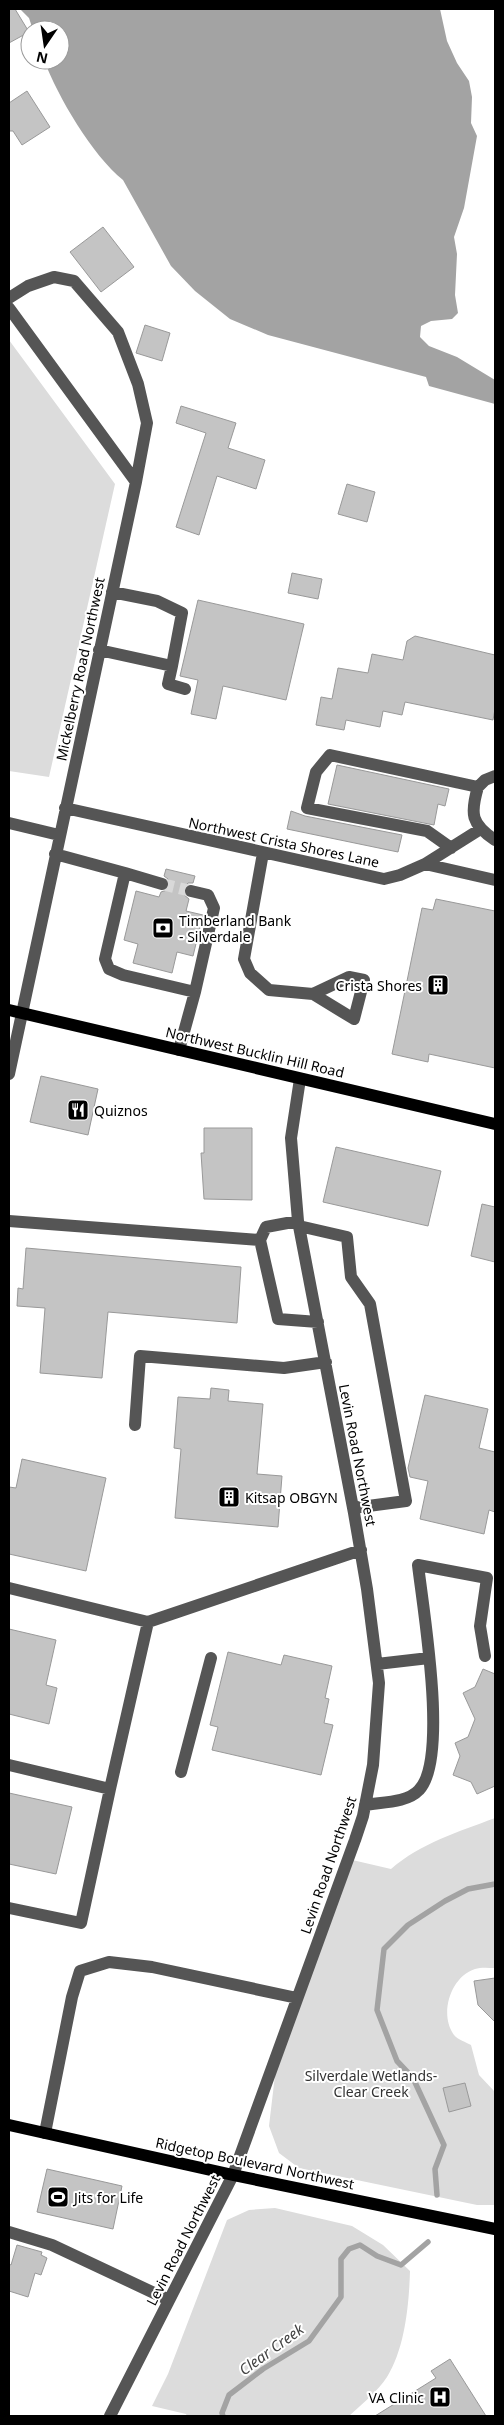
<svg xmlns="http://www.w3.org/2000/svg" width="504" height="2425" viewBox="0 0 504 2425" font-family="'Noto Sans',sans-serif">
<rect width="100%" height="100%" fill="#fff"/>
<path fill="#dcdcdc" d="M9,340L115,484L49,777L9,771Z
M495,1818V1968C489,1968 481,1967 475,1969C450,1977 439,2015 454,2035C458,2040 466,2042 471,2045L479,2075L495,2092V2205H477L299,2168L279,2153L269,2126L278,2050L348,1859L391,1869C421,1843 458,1832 495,1818Z
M275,2208L352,2226L383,2245L410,2271C409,2305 405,2348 387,2377C378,2391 361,2405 349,2416H187L186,2414L152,2406L168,2374L227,2220L249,2210Z"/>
<path fill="#a3a3a3" d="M20,9H440L447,41L457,63L469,81L472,97L471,123L477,136L464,208L454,237L457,254L455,295L458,313L452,319L431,321L421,326L420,337L429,346L457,357L495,380V404L429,386L426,377L268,335L230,319L195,291L171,266L123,180C92,155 58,97 44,60H60V30H33L29,18Z"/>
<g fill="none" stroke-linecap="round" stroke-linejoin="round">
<path stroke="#a3a3a3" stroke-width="5.5" d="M437,2195L435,2169L444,2145L413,2078L397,2061L377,2010L384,1949L408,1925L445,1901L468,1889L495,1884
M223,2416L222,2413L229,2395L263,2369L309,2341L341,2297V2259L349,2249L360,2245L377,2256L401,2265L428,2242"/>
</g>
<path fill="#c4c4c4" stroke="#999" d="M9,9H15L29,32L9,43Z
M27,91L50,127L22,145L13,131H9V103Z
M103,227L134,267L101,292L70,252Z
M145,325L170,333L162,361L136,353Z
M181,406L236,423L228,448L265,460L256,489L217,476L199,535L176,527L206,433L176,423Z
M347,484L375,492L367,522L338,514Z
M292,573L322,579L318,599L288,593Z
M198,600L304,624L286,700L223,686L216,719L191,714L198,680L180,676Z
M415,636L495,655V709L493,720L405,702L402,715L383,711L380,727L346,720L344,730L316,725L321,697L332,699L338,668L368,673L372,654L403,660L407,641Z
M337,765L449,789L445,806L438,804L434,825L328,804Z
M291,811L305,816L402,835L398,852L287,829Z
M166,869L195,876L193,883H188L183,889V894L189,899L186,911L203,915L193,956L177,952L172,973L133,963L138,944L124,940L136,891L159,897L161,892L167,890L170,886L168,879L164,876Z
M436,899L495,911V1068L429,1054L428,1062L392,1054L422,908L433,910Z
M41,1076L98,1089L88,1135L30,1122Z
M204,1128H252V1200L204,1199L201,1153H204Z
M336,1147L441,1171L428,1226L323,1202Z
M482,1204L495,1207V1262L471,1256Z
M26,1248L241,1267L237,1323L108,1312L102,1378L40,1373L45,1308L17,1306L18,1288L23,1289Z
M211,1388L229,1390L228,1401L263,1404L257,1474L282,1476L278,1527L175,1518L181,1449L174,1448L178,1397L210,1399Z
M425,1395L488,1409L479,1448L495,1452V1512L489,1510L484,1534L420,1519L428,1481L410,1477L408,1468Z
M22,1459L106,1478L86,1571L9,1554V1487L16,1488Z
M9,1629L56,1640L46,1685L57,1688L49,1724L9,1714Z
M228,1652L281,1665L284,1655L332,1666L325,1698L329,1699L324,1723L333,1725L321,1775L212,1750L218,1727L210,1725Z
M483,1669L495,1674V1786L477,1794L471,1782L453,1775L460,1756L455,1743L468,1737L475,1719L463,1693L475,1687Z
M9,1793L72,1807L56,1874L9,1864Z
M495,1978V2022L478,2005L474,1981Z
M465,2083L471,2106L449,2112L443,2088Z
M47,2169L122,2186L113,2229L37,2212Z
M17,2245L42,2252L41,2255L47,2258L41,2275L35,2273L28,2297L9,2291V2264L11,2265Z
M450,2359L486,2416H375L436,2378L431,2371Z"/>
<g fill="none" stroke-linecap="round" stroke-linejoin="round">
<path stroke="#d9d9d9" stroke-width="12" stroke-dasharray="12 6" stroke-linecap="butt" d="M162,884L191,891"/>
<path stroke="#555" stroke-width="12" d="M9,298L28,286L54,277L74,281L118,332L138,384L147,423L136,482
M9,308L136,482L9,1074
M99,650L172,666L182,613L157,601L112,592
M172,666L168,684L185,689
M478,787L485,780L495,776
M65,808L384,879L400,875L425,864L495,880
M9,823L59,835
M451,848L427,831L307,808L316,772L330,755L478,787C470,814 471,824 495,840
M263,853L244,959L250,973L269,990L313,994L349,977L364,980L354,1019L313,994
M55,854L125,873L105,959L109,969L123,975L195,992
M425,864L479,830
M125,873L162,884
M179,1050L195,992L214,908L208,895L191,891
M9,1221L260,1240L266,1227L298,1221
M299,1226L347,1237L351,1277L370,1304L406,1501L353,1508
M260,1240L278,1319L318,1322
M135,1425L140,1356L284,1368L326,1362
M9,1588L148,1622L361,1550
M377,1664L429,1658
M9,1765L110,1789L148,1622
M181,1772L211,1658
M365,1805C382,1802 407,1803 419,1790C449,1759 423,1609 418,1565L487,1578L480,1626L485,1656
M9,1908L81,1923L110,1789
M45,2133L72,1997L80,1971L109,1962L152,1967L297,1998
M9,2232L52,2245L169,2300
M110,2416L233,2175L355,1840L363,1816L373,1765L379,1683L367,1589L354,1513L298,1221L291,1138L300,1079"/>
<path stroke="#000" stroke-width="12" d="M9,1010L495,1124
M9,2125L233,2175L495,2229"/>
</g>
<defs>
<g id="bank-square" transform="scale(1.125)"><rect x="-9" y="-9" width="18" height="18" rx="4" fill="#000" stroke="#fff"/><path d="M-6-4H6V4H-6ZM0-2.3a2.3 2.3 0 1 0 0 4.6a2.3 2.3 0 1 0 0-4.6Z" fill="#fff"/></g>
<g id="building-square" transform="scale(1.125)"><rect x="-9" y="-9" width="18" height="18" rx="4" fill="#000" stroke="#fff"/><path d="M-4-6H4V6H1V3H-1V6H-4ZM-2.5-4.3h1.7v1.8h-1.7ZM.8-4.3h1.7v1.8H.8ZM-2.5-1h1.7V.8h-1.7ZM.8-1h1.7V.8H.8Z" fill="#fff"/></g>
<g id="restaurant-square" transform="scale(1.125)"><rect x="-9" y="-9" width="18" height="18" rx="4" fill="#000" stroke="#fff"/><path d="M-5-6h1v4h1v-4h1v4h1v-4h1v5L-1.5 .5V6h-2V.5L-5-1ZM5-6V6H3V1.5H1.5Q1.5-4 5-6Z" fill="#fff"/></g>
<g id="stadium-square" transform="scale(1.125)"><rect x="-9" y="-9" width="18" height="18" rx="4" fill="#000" stroke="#fff"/><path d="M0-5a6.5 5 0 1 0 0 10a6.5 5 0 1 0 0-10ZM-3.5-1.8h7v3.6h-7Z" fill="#fff"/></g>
<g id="hospital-square" transform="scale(1.125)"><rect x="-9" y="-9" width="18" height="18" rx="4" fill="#000" stroke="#fff"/><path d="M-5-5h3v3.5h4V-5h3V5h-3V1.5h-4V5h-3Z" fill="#fff"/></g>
</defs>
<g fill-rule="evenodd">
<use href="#bank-square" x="163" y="928"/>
<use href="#building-square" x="438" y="985"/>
<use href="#restaurant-square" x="78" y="1110"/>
<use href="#building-square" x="229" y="1497"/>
<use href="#stadium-square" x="58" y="2197"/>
<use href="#hospital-square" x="440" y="2397"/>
</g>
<g text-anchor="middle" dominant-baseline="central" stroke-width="4" stroke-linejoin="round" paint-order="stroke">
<g font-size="14" fill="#000" stroke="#fff">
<text transform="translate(80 669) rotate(-78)">Mickelberry Road Northwest</text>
<text transform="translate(284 842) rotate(12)">Northwest Crista Shores Lane</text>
<text transform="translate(255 1052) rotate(13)">Northwest Bucklin Hill Road</text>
<text transform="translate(358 1455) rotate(79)">Levin Road Northwest</text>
<text transform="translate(328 1865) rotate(-71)">Levin Road Northwest</text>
<text transform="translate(255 2163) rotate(12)">Ridgetop Boulevard Northwest</text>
<text transform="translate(183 2240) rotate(-63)">Levin Road Northwest</text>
</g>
<g font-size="14" fill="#000" stroke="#fff" text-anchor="start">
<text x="179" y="920">Timberland Bank<tspan x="179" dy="16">- Silverdale</tspan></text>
<text x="422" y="985" text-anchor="end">Crista Shores</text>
<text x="94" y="1110">Quiznos</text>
<text x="245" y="1497">Kitsap OBGYN</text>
<text x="74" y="2197">Jits for Life</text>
<text x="424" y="2397" text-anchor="end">VA Clinic</text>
</g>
<g font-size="14" fill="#333" stroke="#fff">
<text x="371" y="2075">Silverdale Wetlands-<tspan x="371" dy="16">Clear Creek</tspan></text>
</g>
<g font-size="15" font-style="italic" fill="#444" stroke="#fff">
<text transform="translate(271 2349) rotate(-36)">Clear Creek</text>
</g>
</g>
<rect width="504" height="2425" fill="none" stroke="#000000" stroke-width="20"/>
<g transform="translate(45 45) rotate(193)"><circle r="24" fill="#ffffff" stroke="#999999"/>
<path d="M0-4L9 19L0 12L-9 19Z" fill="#000000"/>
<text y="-8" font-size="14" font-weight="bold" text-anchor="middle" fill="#000000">N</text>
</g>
</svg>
